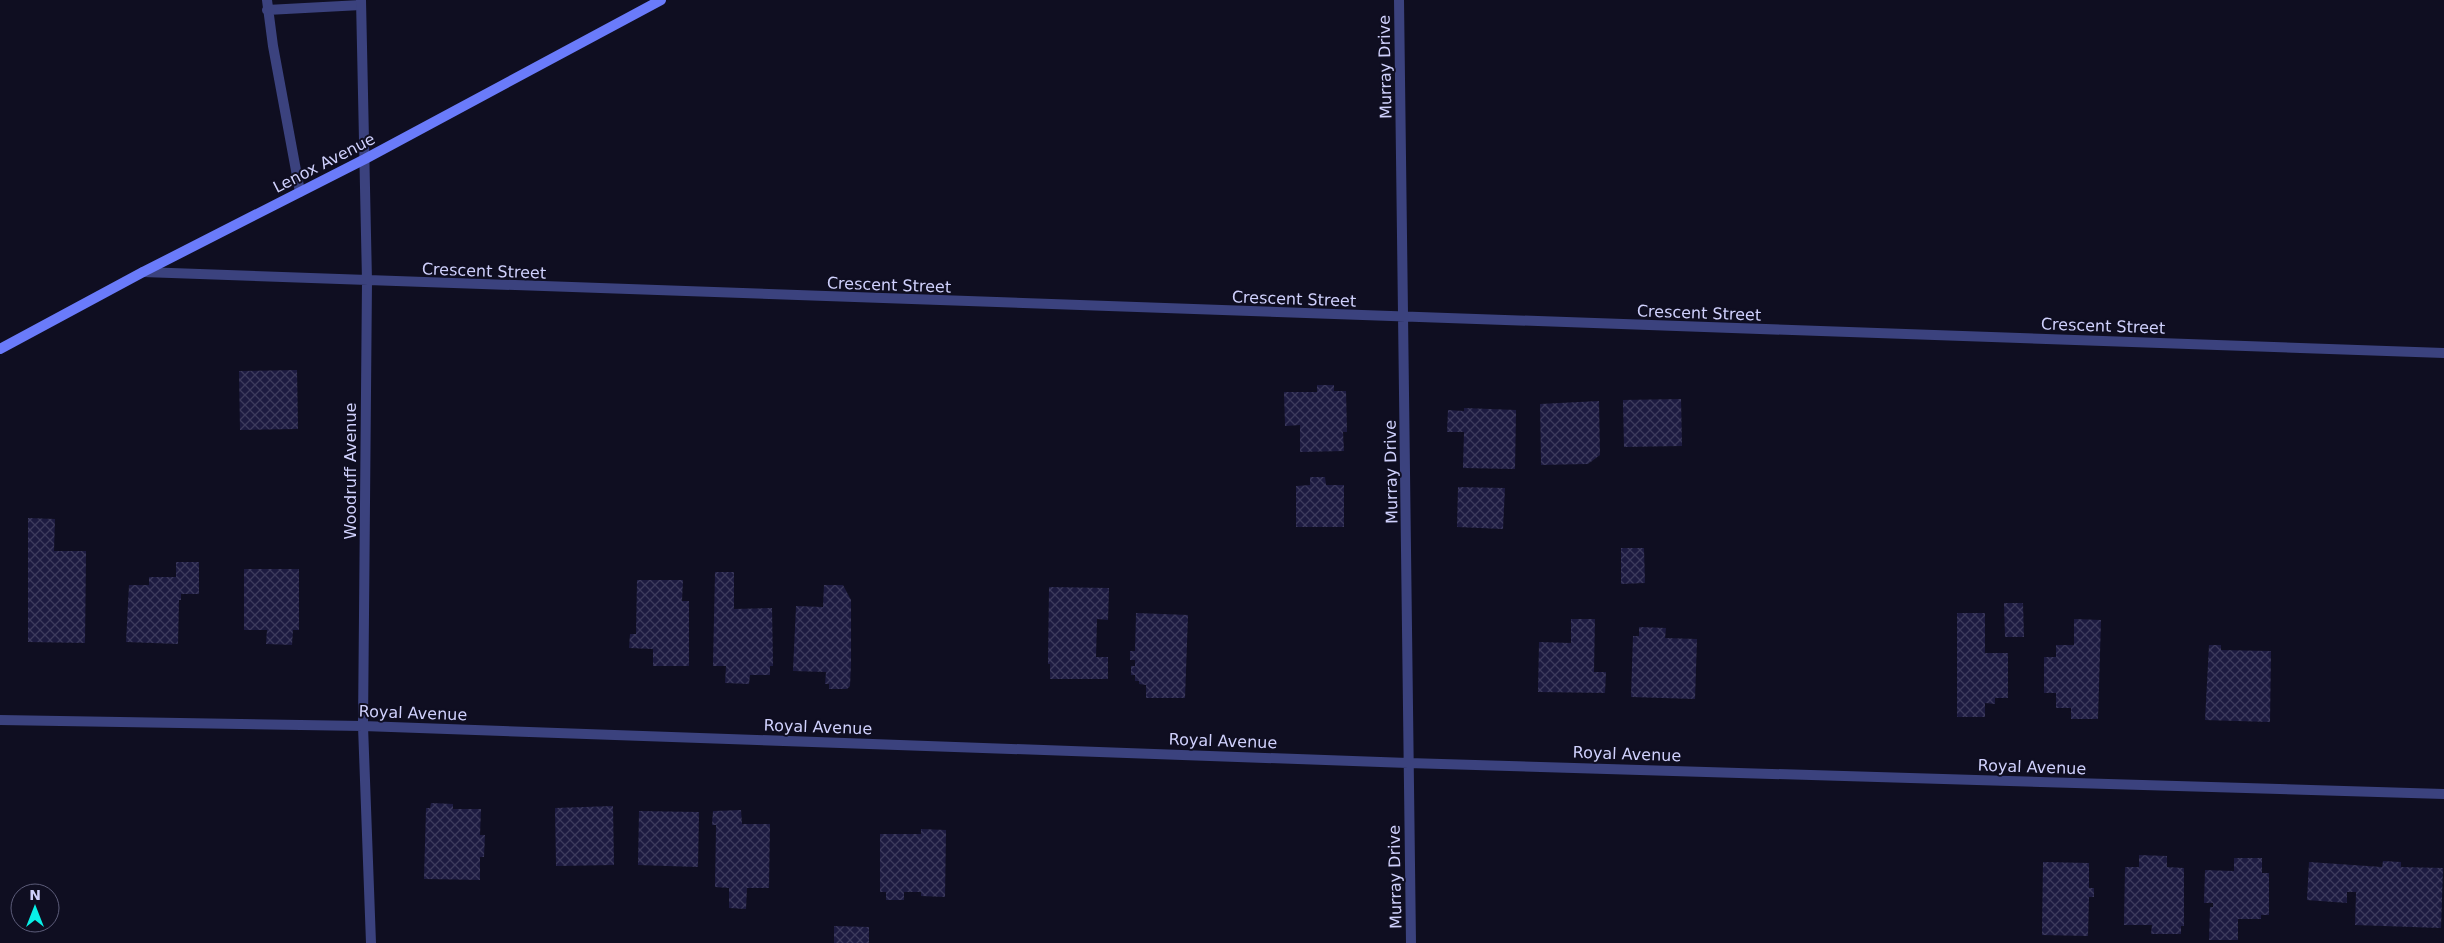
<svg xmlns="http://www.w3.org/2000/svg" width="2444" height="943" viewBox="0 0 2444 943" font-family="'DejaVu Sans',sans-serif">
<defs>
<pattern id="building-cross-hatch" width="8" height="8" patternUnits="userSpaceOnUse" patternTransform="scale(1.25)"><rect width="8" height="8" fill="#1d1b41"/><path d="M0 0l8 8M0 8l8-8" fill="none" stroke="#3d3b5d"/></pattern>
</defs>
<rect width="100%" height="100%" fill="#0f0e21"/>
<path fill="url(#building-cross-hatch)" d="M297,370L298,429L240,430L239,371Z
M1317,385H1334V391H1346L1347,432H1343L1344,451L1300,452V425L1285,426L1284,392H1317Z
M1681,399L1682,446L1624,447L1623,400Z
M1599,401L1600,455L1588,464L1541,465L1540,404Z
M1464,408L1516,410L1515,469L1463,468L1464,432H1447L1448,410L1464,411Z
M1310,477H1325L1326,485H1344V527H1296V486L1310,485Z
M1458,487L1505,488L1503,529L1457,527Z
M28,518L55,519L54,551H86L85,643L28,642Z
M1621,548H1644L1645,583L1621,584Z
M176,562H199V594H181V600H179L178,644L126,642L129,585H149V577H176Z
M244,569H299V630H293L292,645L266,644L267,630H244Z
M715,572H734V609L772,608L773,666H770V675H750L749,684L725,683L726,666H713Z
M637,580H683L682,601H689V666H653V649L629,648L630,634H636Z
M824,585H843L851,600V664L850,686L847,689H829V684H825L826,672L793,671L796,606L823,607Z
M1049,587L1109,588L1108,620L1097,619L1096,657H1108V679H1050V664H1048Z
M2004,603H2023L2024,637H2005Z
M1136,613L1188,615L1185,698H1146V685L1139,684V681H1135V675H1131V666H1135V660H1130V651H1135Z
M1957,613H1985V653H2008V698H1995V704L1985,703V717H1957Z
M1571,619H1595L1594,672H1606L1605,693L1538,692L1539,642L1571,643Z
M2074,619L2101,620L2098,719H2071V708H2056V693H2044V657H2056V645H2074Z
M1639,627L1666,628L1665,638L1697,639L1695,699L1631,697L1633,636H1639Z
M2209,645H2221V650L2271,651L2270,722L2205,720Z
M431,803L453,804V809H481L480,835H485L484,857H480V880L424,879L426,808H430Z
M613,806L614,865L556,866L555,808Z
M741,810L742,824H770L769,888H747L746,909L729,908V888L715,887L716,825H712L713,811Z
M639,811L699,812L698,867L638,865Z
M921,829L946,830L945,897L921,896V892H904V900H886V892H880V834H921Z
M2139,855L2167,856V867L2184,868V926H2181V934H2151L2152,925H2124L2125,867H2139Z
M2234,858H2262V873H2269V915H2261V919H2238V940H2209L2210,907H2213V903H2204L2205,870L2234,871Z
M2383,861L2401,862V867L2443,868L2441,928L2355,925L2356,892H2347V903L2307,900L2309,862L2382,867Z
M2043,862L2089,863V888H2094V897H2089L2088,936L2042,935Z
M834,926L869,927V943H834Z"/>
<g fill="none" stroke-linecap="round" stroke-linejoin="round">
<path stroke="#3b427e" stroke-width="10" d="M267,0L273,46L300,192
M267,10L361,5"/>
<path stroke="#3b427e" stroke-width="10" d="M361,0L367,281L363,726L371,943
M1399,0L1411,943
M143,272L2444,353
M0,720L363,726L1408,763L2444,794"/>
<path stroke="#6a7bfa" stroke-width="10" d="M0,349L143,272L365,159L661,0"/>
</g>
<g text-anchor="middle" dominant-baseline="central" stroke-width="4" stroke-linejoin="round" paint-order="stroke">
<g font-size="16" fill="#d0d1fd" stroke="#0f0e21">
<text transform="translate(1385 67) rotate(-91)">Murray Drive</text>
<text transform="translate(324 163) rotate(-27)">Lenox Avenue</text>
<text transform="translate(484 271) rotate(2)">Crescent Street</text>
<text transform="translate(889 285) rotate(2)">Crescent Street</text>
<text transform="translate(1294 299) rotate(2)">Crescent Street</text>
<text transform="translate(1699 313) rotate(2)">Crescent Street</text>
<text transform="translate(2103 326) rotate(2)">Crescent Street</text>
<text transform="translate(350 471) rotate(-90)">Woodruff Avenue</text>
<text transform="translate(1391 472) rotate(-91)">Murray Drive</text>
<text transform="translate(413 713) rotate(2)">Royal Avenue</text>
<text transform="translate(818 727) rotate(2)">Royal Avenue</text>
<text transform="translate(1223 741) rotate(2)">Royal Avenue</text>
<text transform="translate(1627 754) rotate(2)">Royal Avenue</text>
<text transform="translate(2032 767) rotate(2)">Royal Avenue</text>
<text transform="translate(1395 877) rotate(-91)">Murray Drive</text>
</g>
</g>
<g transform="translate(35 908)"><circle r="24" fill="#0f0e21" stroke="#5c5c79"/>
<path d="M0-4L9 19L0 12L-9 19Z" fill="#08f0e7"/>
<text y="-8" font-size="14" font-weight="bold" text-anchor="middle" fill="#d0d1fd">N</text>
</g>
</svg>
